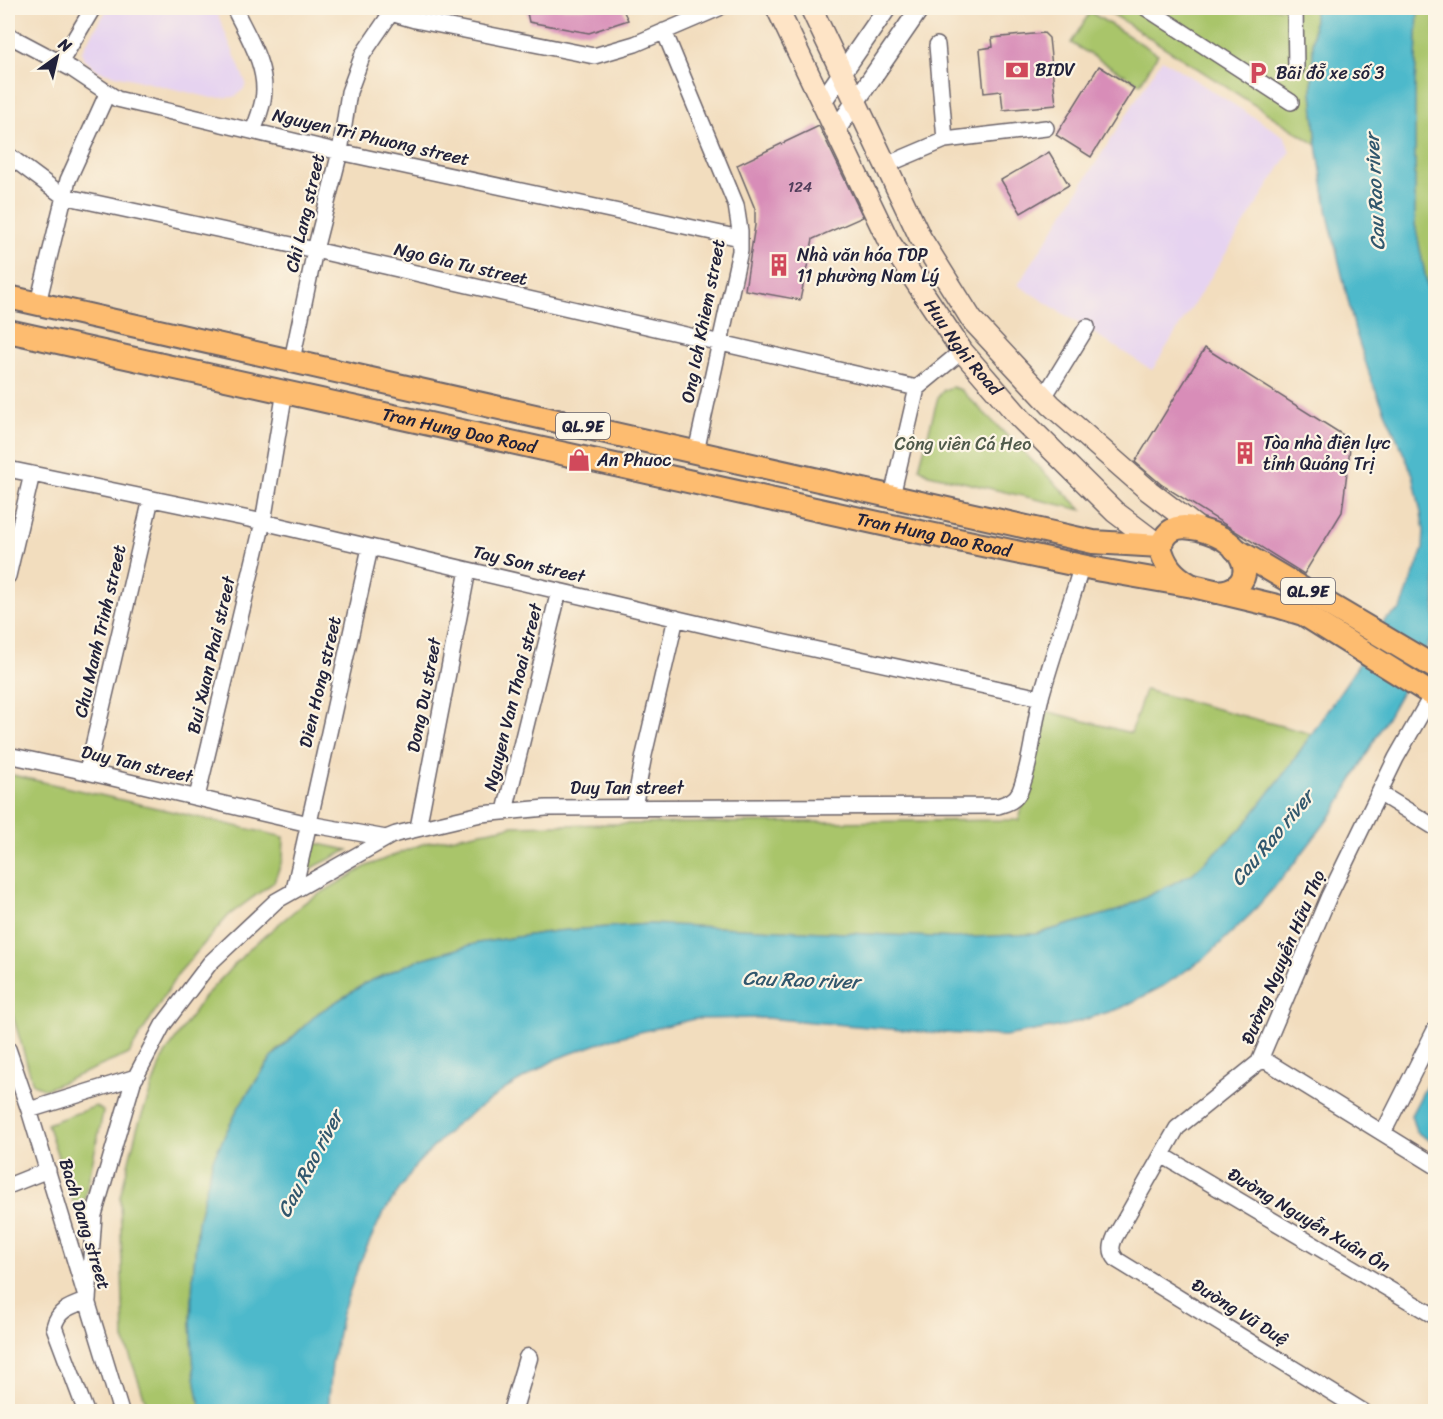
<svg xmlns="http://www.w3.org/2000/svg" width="1443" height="1419" viewBox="0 0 1443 1419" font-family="Sriracha,sans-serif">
<rect width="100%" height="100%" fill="#fcf5e5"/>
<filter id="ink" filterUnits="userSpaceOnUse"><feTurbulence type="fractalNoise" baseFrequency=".0167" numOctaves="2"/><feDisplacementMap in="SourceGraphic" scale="12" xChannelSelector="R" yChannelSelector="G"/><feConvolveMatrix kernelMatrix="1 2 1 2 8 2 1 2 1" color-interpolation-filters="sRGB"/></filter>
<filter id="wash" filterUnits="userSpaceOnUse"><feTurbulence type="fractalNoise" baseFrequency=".008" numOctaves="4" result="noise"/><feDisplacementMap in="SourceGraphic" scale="24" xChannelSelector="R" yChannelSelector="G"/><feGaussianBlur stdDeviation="1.35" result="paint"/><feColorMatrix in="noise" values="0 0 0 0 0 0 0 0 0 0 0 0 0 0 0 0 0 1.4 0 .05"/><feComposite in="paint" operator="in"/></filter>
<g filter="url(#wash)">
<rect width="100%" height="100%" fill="#f2ddbe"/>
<path fill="#e6d3f0" d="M108,8H215L246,83L244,89L234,97L212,98L99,71L83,58L82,51Z
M1162,59L1285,137L1290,152L1152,370L1018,285Z"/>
<path fill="#a9c56b" stroke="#667453" stroke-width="1.5" d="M1103,8H1314L1312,91L1317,145Z
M1418,8H1435V316L1430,300L1415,224V87Z
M1090,12L1158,54L1140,84L1071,43Z
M952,387L961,390L1082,510L929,474L919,468L938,397L944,390Z
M1145,690L1312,734L1289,767L1243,827L1192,874L1120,910L1036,934L956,938L649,924L556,931L478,943L418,960L366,983L318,1013L273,1055L240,1105L213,1159L198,1222L193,1275L191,1322L194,1371L201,1411H149L124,1339L120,1197L137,1129L162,1059L204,997L250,948L304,903L367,866L425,843L512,826L613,824L1019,820L1046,711L1131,733Z
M8,774L284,837L283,858L274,882L229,915L177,975L129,1054L46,1089L33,1084L8,999Z
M310,842L348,850L304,872Z
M96,1106L103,1111C98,1142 89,1172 84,1204L75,1207L47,1124Z"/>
<path fill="#4eb9cb" stroke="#386e83" stroke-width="1.5" d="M1314,8H1418L1415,87V224L1430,300L1435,316V632L1336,809L1293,865L1252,913L1206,957L1163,986L1121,1008L1068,1025L1005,1036L924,1032L766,1018L694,1019L611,1039L556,1059L504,1090L455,1125L416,1165L382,1215L360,1262L342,1313L332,1363L328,1411L201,1412L194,1371L191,1322L193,1275L198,1222L213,1159L240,1105L273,1056L318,1013L366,983L418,960L478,943L556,931L649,924L956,938L1036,934L1120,910L1192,874L1243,827L1289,767L1355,670L1385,620L1401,609L1423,549L1424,531L1421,513L1413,475L1372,382L1355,330L1328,215L1317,145L1312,91Z
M1435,1069V1144L1416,1132L1411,1115Z"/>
<g id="blocks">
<path fill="#d88db8" d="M526,8H622L628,20L589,33L529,22Z
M1044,33L1049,38L1056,105L1003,110L1001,91L984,93L980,49L993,47L992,38Z
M1099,66L1134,88L1091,157L1056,135Z
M819,126L863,217L813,239L800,300L745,290L755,225V209L737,165Z
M1049,152L1069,185L1021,213L1001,180Z
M1205,348L1351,440L1342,512L1304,574L1162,485L1135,462Z"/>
</g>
</g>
<g filter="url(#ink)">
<use href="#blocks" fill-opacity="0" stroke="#6b6369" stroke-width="1.5"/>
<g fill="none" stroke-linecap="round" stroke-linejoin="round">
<g stroke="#6b6369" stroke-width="18">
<path id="minor" d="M234,8C247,35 269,68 263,100C261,110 257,121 253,131
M384,8L391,13L415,20L594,56L635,44L719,8
M1146,8L1291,102
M1295,8L1296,69
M664,31L736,205L740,231V251L696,452
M8,35L72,69L117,99L340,152L740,238
M937,45L945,140
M60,63L93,8
M8,155L63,196L315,250L917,388
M886,165L945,140L1046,128
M38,303L68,180L107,94
M292,360L315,250L340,152L349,92L363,54L391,13
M1044,397L1087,327
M8,469L263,522L721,629L1041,698
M892,496L917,388L962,351
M8,576L32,474
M8,755L87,772L309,824L386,838L396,834L481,814L546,808L998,806C1008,803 1015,801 1020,791C1032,761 1033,728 1041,697C1053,653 1069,609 1082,565
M87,772L151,499
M1379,793L1436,828
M197,797L263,522L285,391
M634,807L644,755L676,618
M505,811L559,591
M418,828L468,570
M294,890L370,548
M8,1049L29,1110L121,1412
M1259,1062L1266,1061L1436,1166
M29,1110L136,1077
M1383,1133L1436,1028
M1162,1155L1436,1317
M8,1186L48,1170
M86,1412L54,1327C58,1309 72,1306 88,1300L94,1215L133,1082L163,1025L210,963L276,901L389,837
M1364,1412L1117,1260C1110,1252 1111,1246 1115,1237L1177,1128L1259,1062L1329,896L1396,758L1432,695"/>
</g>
<g stroke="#6b6369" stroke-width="21">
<path id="tertiary" d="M822,102L887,8
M836,130L920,8
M512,1412L528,1358"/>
</g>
<g stroke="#6b6369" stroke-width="24">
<g id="secondary">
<path id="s1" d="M777,8L888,240L962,351L1021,419L1115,512L1160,546"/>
<path d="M811,8L920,237L972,320L1051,405L1149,491L1199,529"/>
</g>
</g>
<g stroke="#6b6369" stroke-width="26">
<g id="primary">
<path d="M8,297L1093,542L1160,546"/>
<path id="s2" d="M8,331L887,525L1101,570L1193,586L1277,606L1303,614L1436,697"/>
<path d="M1235,549L1436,668"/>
<path d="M1189,584C1173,575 1164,564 1160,546C1163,541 1166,534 1171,531C1179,525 1189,527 1198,529C1209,532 1219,535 1228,542C1253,561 1250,591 1216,592"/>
</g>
</g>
<use href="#minor" stroke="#fff" stroke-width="15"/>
<use href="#tertiary" stroke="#fff" stroke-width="18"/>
<use href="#secondary" stroke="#fee4c6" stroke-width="21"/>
<use href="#primary" stroke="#fdbc70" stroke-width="22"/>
</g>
</g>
<defs>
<g id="bank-bare" transform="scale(1.8)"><path d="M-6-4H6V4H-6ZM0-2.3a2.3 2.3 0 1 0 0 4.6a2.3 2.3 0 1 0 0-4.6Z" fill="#d1495b" stroke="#fcf5e5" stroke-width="2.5" paint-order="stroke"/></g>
<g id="parking-bare" transform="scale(1.8)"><path d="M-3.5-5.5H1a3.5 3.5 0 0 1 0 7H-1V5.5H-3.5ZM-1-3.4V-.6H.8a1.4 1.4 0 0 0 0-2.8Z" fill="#d1495b" stroke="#fcf5e5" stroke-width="2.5" paint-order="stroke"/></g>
<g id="building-bare" transform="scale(1.8)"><path d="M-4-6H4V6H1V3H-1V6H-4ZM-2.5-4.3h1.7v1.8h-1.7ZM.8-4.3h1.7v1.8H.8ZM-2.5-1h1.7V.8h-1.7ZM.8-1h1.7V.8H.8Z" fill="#d1495b" stroke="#fcf5e5" stroke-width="2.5" paint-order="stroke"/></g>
<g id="shop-bare" transform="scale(1.8)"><path d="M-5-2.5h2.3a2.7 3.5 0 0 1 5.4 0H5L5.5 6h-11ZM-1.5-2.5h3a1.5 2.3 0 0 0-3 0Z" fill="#d1495b" stroke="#fcf5e5" stroke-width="2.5" paint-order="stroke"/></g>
</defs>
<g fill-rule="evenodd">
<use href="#bank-bare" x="1017" y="70"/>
<use href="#parking-bare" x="1258" y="73"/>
<use href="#building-bare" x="779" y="265"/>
<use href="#building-bare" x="1245" y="453"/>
<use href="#shop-bare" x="579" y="460"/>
</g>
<g text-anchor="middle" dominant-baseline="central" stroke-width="4.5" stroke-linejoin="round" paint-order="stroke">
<g font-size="15" fill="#503d5a">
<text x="800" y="187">124</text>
</g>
<g fill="#fcf5e5" stroke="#63616e" stroke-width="1.5">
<rect x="556" y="413" width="54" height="26" rx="4.5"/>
<rect x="1281" y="578" width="54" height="26" rx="4.5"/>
</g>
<g font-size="16" font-weight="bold" fill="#22223b">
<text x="583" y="426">QL.9E</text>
<text x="1308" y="591">QL.9E</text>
</g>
<g font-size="18" fill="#22223b" stroke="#fcf5e5" text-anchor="start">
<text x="1035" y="70">BIDV</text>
<text x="1276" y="73">Bãi đỗ xe số 3</text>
<text x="797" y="255">Nhà văn hóa TDP<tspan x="797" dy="21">11 phường Nam Lý</tspan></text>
<text x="1263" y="443">Tòa nhà điện lực<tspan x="1263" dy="21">tỉnh Quảng Trị</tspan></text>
<text x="597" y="460">An Phuoc</text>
</g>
<g font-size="18" fill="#22223b" stroke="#fcf5e5">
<text transform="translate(371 137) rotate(13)">Nguyen Tri Phuong street</text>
<text transform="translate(305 213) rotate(-77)">Chi Lang street</text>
<text transform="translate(461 264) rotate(13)">Ngo Gia Tu street</text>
<text transform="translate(703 321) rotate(-79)">Ong Ich Khiem street</text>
<text stroke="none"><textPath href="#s1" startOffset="388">Huu Nghi Road</textPath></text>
<text stroke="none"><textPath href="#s2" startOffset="462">Tran Hung Dao Road</textPath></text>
<text stroke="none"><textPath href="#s2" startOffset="948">Tran Hung Dao Road</textPath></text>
<text transform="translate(529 564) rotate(13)">Tay Son street</text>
<text transform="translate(100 631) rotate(-77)">Chu Manh Trinh street</text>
<text transform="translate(211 655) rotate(-77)">Bui Xuan Phai street</text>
<text transform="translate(320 682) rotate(-77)">Dien Hong street</text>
<text transform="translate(424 695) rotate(-79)">Dong Du street</text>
<text transform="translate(513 697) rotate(-76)">Nguyen Van Thoai street</text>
<text transform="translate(137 764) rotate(13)">Duy Tan street</text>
<text x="627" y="788">Duy Tan street</text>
<text transform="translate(1283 957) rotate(-67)">Đường Nguyễn Hữu Thọ</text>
<text transform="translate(1309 1220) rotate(31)">Đường Nguyễn Xuân Ôn</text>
<text transform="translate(85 1224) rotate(73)">Bach Dang street</text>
<text transform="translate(1240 1312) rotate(32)">Đường Vũ Duệ</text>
</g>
<g font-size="18" fill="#515b4c" stroke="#fcf5e5">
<text x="963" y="444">Công viên Cá Heo</text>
</g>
<g font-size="20" font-style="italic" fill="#31576d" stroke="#fcf5e5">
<text transform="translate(1375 192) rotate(-93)">Cau Rao river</text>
<text transform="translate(1272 838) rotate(-50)">Cau Rao river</text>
<text transform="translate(801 980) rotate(2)">Cau Rao river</text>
<text transform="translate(310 1164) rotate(-62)">Cau Rao river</text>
</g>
</g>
<rect width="1443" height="1419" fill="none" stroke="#fcf5e5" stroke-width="30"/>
<g transform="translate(57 57) rotate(34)" stroke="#fcf5e5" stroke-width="4.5" paint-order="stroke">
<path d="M0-4.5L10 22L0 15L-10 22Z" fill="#22223b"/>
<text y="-9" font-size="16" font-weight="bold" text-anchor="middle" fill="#22223b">N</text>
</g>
</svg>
